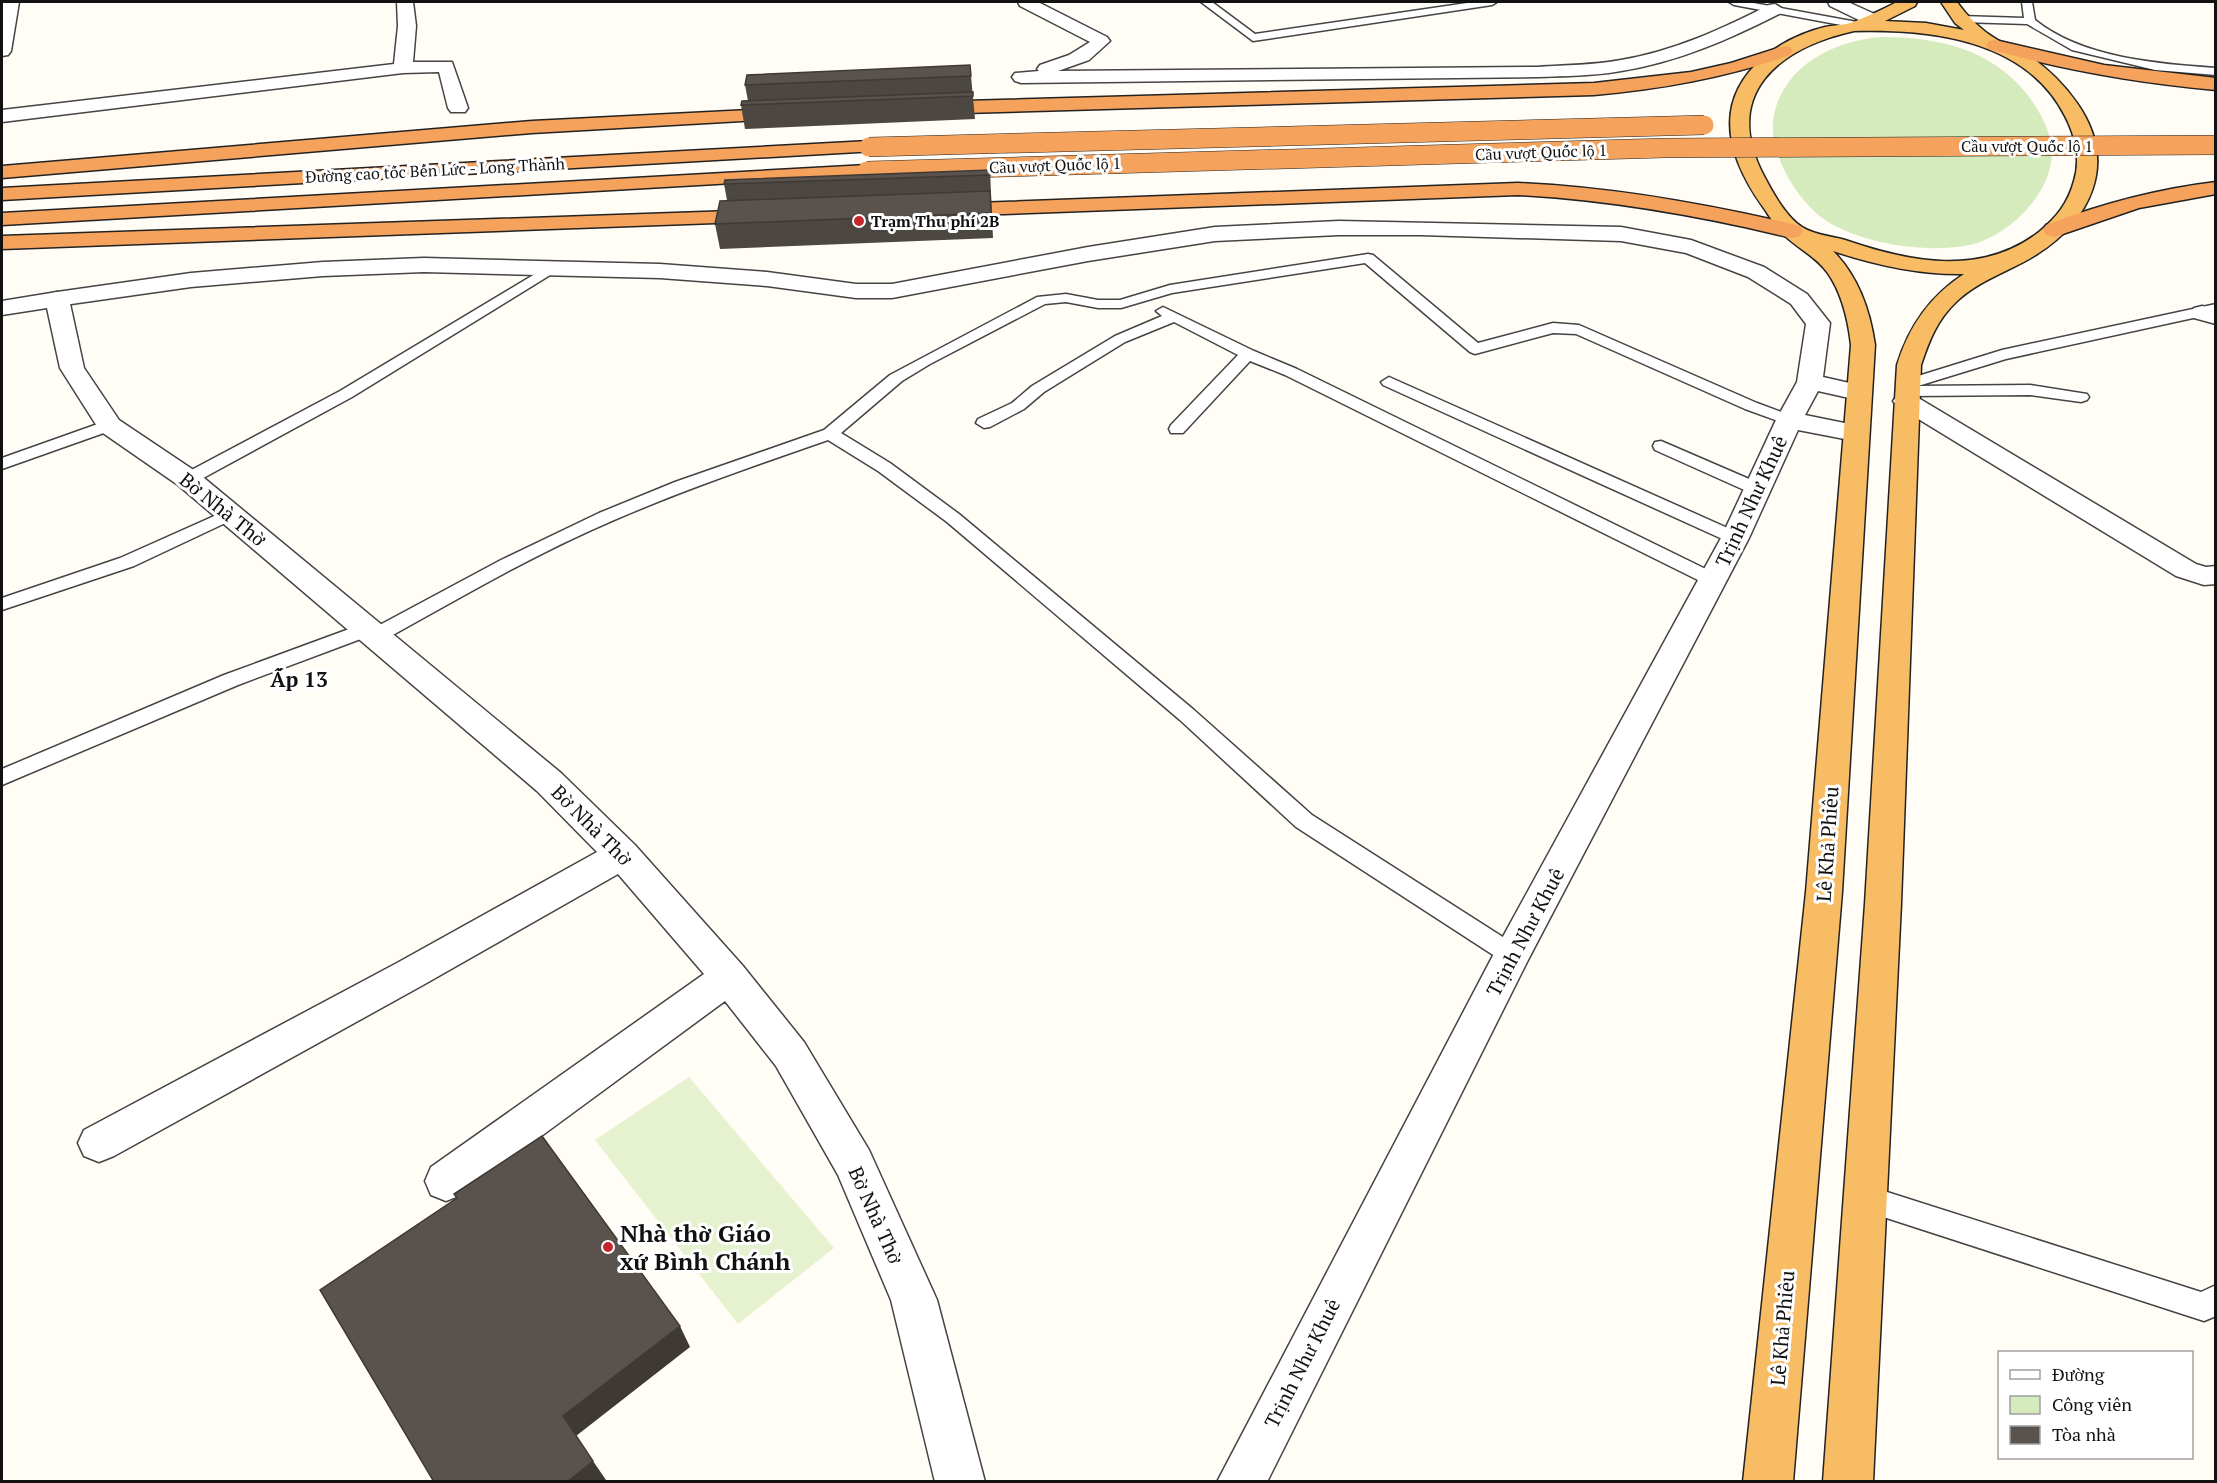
<svg xmlns="http://www.w3.org/2000/svg" width="2217" height="1483" viewBox="0 0 2217 1483" font-family="'PT Serif',serif">
<rect width="100%" height="100%" fill="#fffdf5"/>
<path fill="#d5ebbd" d="M1884,37C1946,37 2006,54 2039,112C2049,129 2055,149 2050,168C2042,200 2011,231 1980,242C1937,257 1849,244 1815,212C1799,197 1785,176 1778,155C1769,131 1772,107 1786,86C1807,54 1847,39 1884,37Z"/>
<path fill="#e6f2cf" d="M689,1077L834,1248L738,1324L595,1140Z"/>
<g fill="none" stroke-linecap="round" stroke-linejoin="round">
<g stroke="#444" stroke-width="3">
<path id="service" d="M1201,2H1212L1255,34L1474,2H1497L1492,5L1253,41Z
M1729,2H1748L1857,22L1862,25L1857,28L1734,5Z
M2022,2H2032L2035,20C2082,58 2158,64 2216,68V75L2155,70L2072,50L2027,24L1961,22L1956,19L1961,16L2024,18Z
M1368,254L1373,255L1478,343L1553,323L1579,325L1757,403L1795,417L1797,420L1789,425L1745,409L1576,334L1553,333L1475,354L1470,352L1365,263L1172,293L1121,308H1098L1066,302L1045,304L930,364L902,381L841,433L890,463L959,514L1194,710L1312,815L1520,948L1524,955L1520,962L1512,965L1504,962L1296,827L1180,720L947,522L878,471L828,440C756,465 684,490 614,520C534,554 458,599 382,641L375,642L368,641L366,637L238,685L2,785V769L224,675L360,625L367,623L376,627L501,560L599,513L675,482L824,430L890,375L1037,297L1066,294L1098,300H1120L1170,285Z
M550,265L557,269L555,272L352,397L194,483H182L179,479L182,475L340,391Z
M2216,304V313L2006,359L1918,386L2030,385L2087,394L2089,397L2087,400L2081,402L2030,395L1911,396L1905,394L1903,391L1905,388L1900,384L1902,381L2002,350Z
M1163,307L1254,351L1297,369L1720,576L1722,580L1720,584H1706L1285,375L1250,361L1183,433H1171L1169,429L1171,425L1238,355L1174,322L1125,342L1044,392L1024,409L990,427L984,428L976,423L978,419L1012,403L1032,386L1115,336L1162,316L1156,311Z
M1389,377L1741,534L1744,538L1741,542H1729L1383,385L1381,382Z
M109,420L117,425L115,429L2,469V458Z
M1661,441L1763,485L1766,489L1763,493H1751L1655,450L1653,446L1655,442Z
M230,509L236,510L239,514L236,518L134,566L2,610V598L120,558Z
M1865,1185L2201,1292L2216,1285V1316L2204,1321L1865,1211L1855,1207L1851,1198L1855,1189Z"/>
</g>
<g stroke="#444" stroke-width="3">
<path id="minor" d="M3,2H19L11,51L8,55L2,56Z
M397,2H413L416,26L413,62H452L468,108L465,112H451L448,108L439,72L403,73L2,122V110L394,64L398,26Z
M1018,2H1038L1107,37L1110,41L1089,60L1058,71L1538,67C1566,65 1594,65 1621,60C1674,51 1722,29 1769,5L1775,4L1783,9L1781,13C1730,39 1678,62 1621,71C1594,76 1566,76 1538,77L1021,83L1015,81L1012,77L1015,73L1039,71L1037,69L1040,65L1069,55L1090,42L1020,6Z
M1828,2H1848L1879,16L1882,20L1879,24H1867L1830,6Z
M57,292L65,294L69,299L84,368L119,420L198,473L561,773L635,845L743,966L804,1042L869,1150L937,1300L985,1482H935L891,1300L838,1175L776,1066L725,1001L461,1195L446,1201L431,1195L425,1181L431,1167L704,974L618,874L423,985L114,1156L99,1162L84,1156L78,1143L84,1130L397,963L597,852L537,791L178,485L100,431L60,368L47,308L2,315V301Z
M2202,306L2216,309V324L2194,318L2190,313L2194,308Z
M1906,393L1915,396L2196,564L2206,567L2216,566V584L2204,585L2176,576L1897,406L1893,401L1897,396Z"/>
</g>
<g stroke="#444" stroke-width="3">
<path id="tertiary" d="M1339,221L1621,227L1691,240L1764,267L1807,294L1830,323L1823,377L1867,387L1871,392L1867,397L1858,400L1818,391L1805,415L1864,427L1868,433L1864,439L1855,441L1798,430L1749,538L1528,960L1267,1482H1217L1499,944L1721,538L1776,420L1797,382L1806,324L1791,304L1748,277L1686,253L1621,241L1420,235H1339L1215,241L1088,261L892,298H856L767,286L660,278L424,272L323,276L191,287L57,306L49,304L45,299L49,294L57,292L191,273L323,262L424,258L660,264L767,272L856,284H892L1088,247L1215,227Z"/>
</g>
<g stroke="#222" stroke-width="3">
<path id="trunk" d="M1897,2H1917L1915,6L1885,21L1926,23L1964,30L1955,23L1941,2H1957C1967,16 1981,30 1996,39C2004,45 2016,47 2025,53C2045,66 2063,83 2077,103C2119,163 2091,221 2034,256C2008,272 1979,280 1956,302C1937,320 1929,341 1921,365L1901,904L1873,1482H1823L1865,904L1897,365C1909,326 1930,296 1964,274C1919,275 1875,265 1833,251C1858,276 1870,310 1875,345L1842,892L1793,1482H1743L1806,892L1851,345C1848,319 1842,293 1827,272C1815,256 1799,249 1785,236C1777,229 1770,217 1763,207C1728,158 1711,102 1764,57C1781,43 1804,32 1825,27C1835,25 1848,25 1856,21C1870,15 1884,9 1897,2ZM1854,31C1930,29 2026,39 2065,116C2075,135 2081,159 2074,181C2068,203 2057,217 2039,232C1981,277 1909,262 1845,240C1831,236 1814,235 1802,227C1786,217 1773,193 1764,176C1721,94 1778,48 1854,31Z"/>
</g>
<g stroke="#222" stroke-width="3">
<path id="motorway" d="M1995,40L2104,65L2216,78V90C2138,83 2063,70 1989,49L1986,45L1989,41Z
M1784,46L1790,47L1793,51L1790,55C1726,78 1661,89 1594,95L930,114L923,112L920,108L923,104L930,102L1594,83L1691,72L1731,63Z
M789,108L796,110L799,114L796,118L532,133L2,178V166L532,121Z
M869,141L876,143L879,147L876,151L2,200V188Z
M867,165L874,167L877,171L874,175L2,225V213Z
M2216,182V194L2139,208L2054,237L2046,235L2043,230L2046,225C2101,204 2157,189 2216,182Z
M1518,183C1611,187 1701,203 1792,224L1800,226L1803,231L1800,236L1792,238C1701,216 1611,200 1518,195L948,216L940,215L937,210L940,205L948,204Z
M761,210L769,211L772,216L769,221L2,249V236Z"/>
</g>
<use href="#service" fill="#fff" fill-rule="evenodd"/>
<use href="#minor" fill="#fff" fill-rule="evenodd"/>
<use href="#tertiary" fill="#fff" fill-rule="evenodd"/>
<use href="#trunk" fill="#f7bc64" fill-rule="evenodd"/>
<use href="#motorway" fill="#f5a25d" fill-rule="evenodd"/>
<g stroke="#222" stroke-width="20" stroke-linecap="butt">
<path id="motorway-bridge" d="M869,147L1704,125
M867,171L1665,148L2216,145"/>
</g>
<use href="#motorway-bridge" stroke="#f5a25d" stroke-width="19"/>
</g>
<path fill="#4d4742" d="M970,65L975,119L745,129L741,105L748,101L745,85Z
M990,170L993,238L720,249L715,224L727,200L724,184Z"/>
<path fill="#3f3936" d="M680,1326L690,1347L576,1436L563,1416Z
M593,1461L606,1480L604,1482H567Z"/>
<path fill="#5a524d" stroke="#3f3936" stroke-width="1.5" d="M970,65L971,76L745,85L747,75Z
M973,92V96L741,105L742,101Z
M990,170V175L724,184L725,180Z
M990,191L991,213L715,224L720,201Z
M542,1136L680,1326L563,1416L593,1461L567,1482H434L320,1290L457,1198L454,1194Z"/>
<g fill="#c4262e" stroke="#fff" stroke-width="2">
<circle cx="859" cy="221" r="6"/>
<circle cx="608" cy="1247" r="6"/>
</g>
<g text-anchor="middle" dominant-baseline="central" stroke-width="6" stroke-linejoin="round" paint-order="stroke">
<g font-size="16" fill="#111" stroke="#fff">
<text x="2027" y="146">Cầu vượt Quốc lộ 1</text>
<text transform="translate(1541 152) rotate(-2)">Cầu vượt Quốc lộ 1</text>
<text transform="translate(1055 165) rotate(-2)">Cầu vượt Quốc lộ 1</text>
<text transform="translate(435 170) rotate(-3)">Đường cao tốc Bến Lức - Long Thành</text>
</g>
<g font-size="16" font-weight="bold" fill="#111" stroke="#fff" text-anchor="start">
<text x="871" y="221">Trạm Thu phí 2B</text>
</g>
<g font-size="20" fill="#111" stroke="#fff">
<text transform="translate(1751 501) rotate(-65)">Trịnh Như Khuê</text>
<text transform="translate(223 509) rotate(39)">Bờ Nhà Thờ</text>
<text transform="translate(592 825) rotate(45)">Bờ Nhà Thờ</text>
<text transform="translate(1827 844) rotate(-86)">Lê Khả Phiêu</text>
<text transform="translate(1525 932) rotate(-62)">Trịnh Như Khuê</text>
<text transform="translate(876 1215) rotate(66)">Bờ Nhà Thờ</text>
<text transform="translate(1782 1328) rotate(-85)">Lê Khả Phiêu</text>
<text transform="translate(1302 1363) rotate(-63)">Trịnh Như Khuê</text>
</g>
<g font-size="21" font-weight="bold" fill="#111" stroke="#fff">
<text x="299" y="679">Ấp 13</text>
</g>
<g font-size="24" font-weight="bold" fill="#111" stroke="#fff" text-anchor="start">
<text x="620" y="1233">Nhà thờ Giáo<tspan x="620" dy="28">xứ Bình Chánh</tspan></text>
</g>
</g>
<rect width="2217" height="1483" fill="none" stroke="#111111" stroke-width="6"/>
<rect x="1998" y="1351" width="195" height="108" fill="#ffffff" stroke="#a0a0a0" stroke-width="1.5"/>
<rect x="2010" y="1370" width="30" height="9" fill="#ffffff" stroke="#a0a0a0" stroke-width="1.5"/>
<text x="2052" y="1381" font-size="18" fill="#111111">Đường</text>
<rect x="2010" y="1396" width="30" height="18" fill="#d5ebbd" stroke="#a0a0a0" stroke-width="1.5"/>
<text x="2052" y="1411" font-size="18" fill="#111111">Công viên</text>
<rect x="2010" y="1426" width="30" height="18" fill="#5a524d" stroke="#a0a0a0" stroke-width="1.5"/>
<text x="2052" y="1441" font-size="18" fill="#111111">Tòa nhà</text>
</svg>
